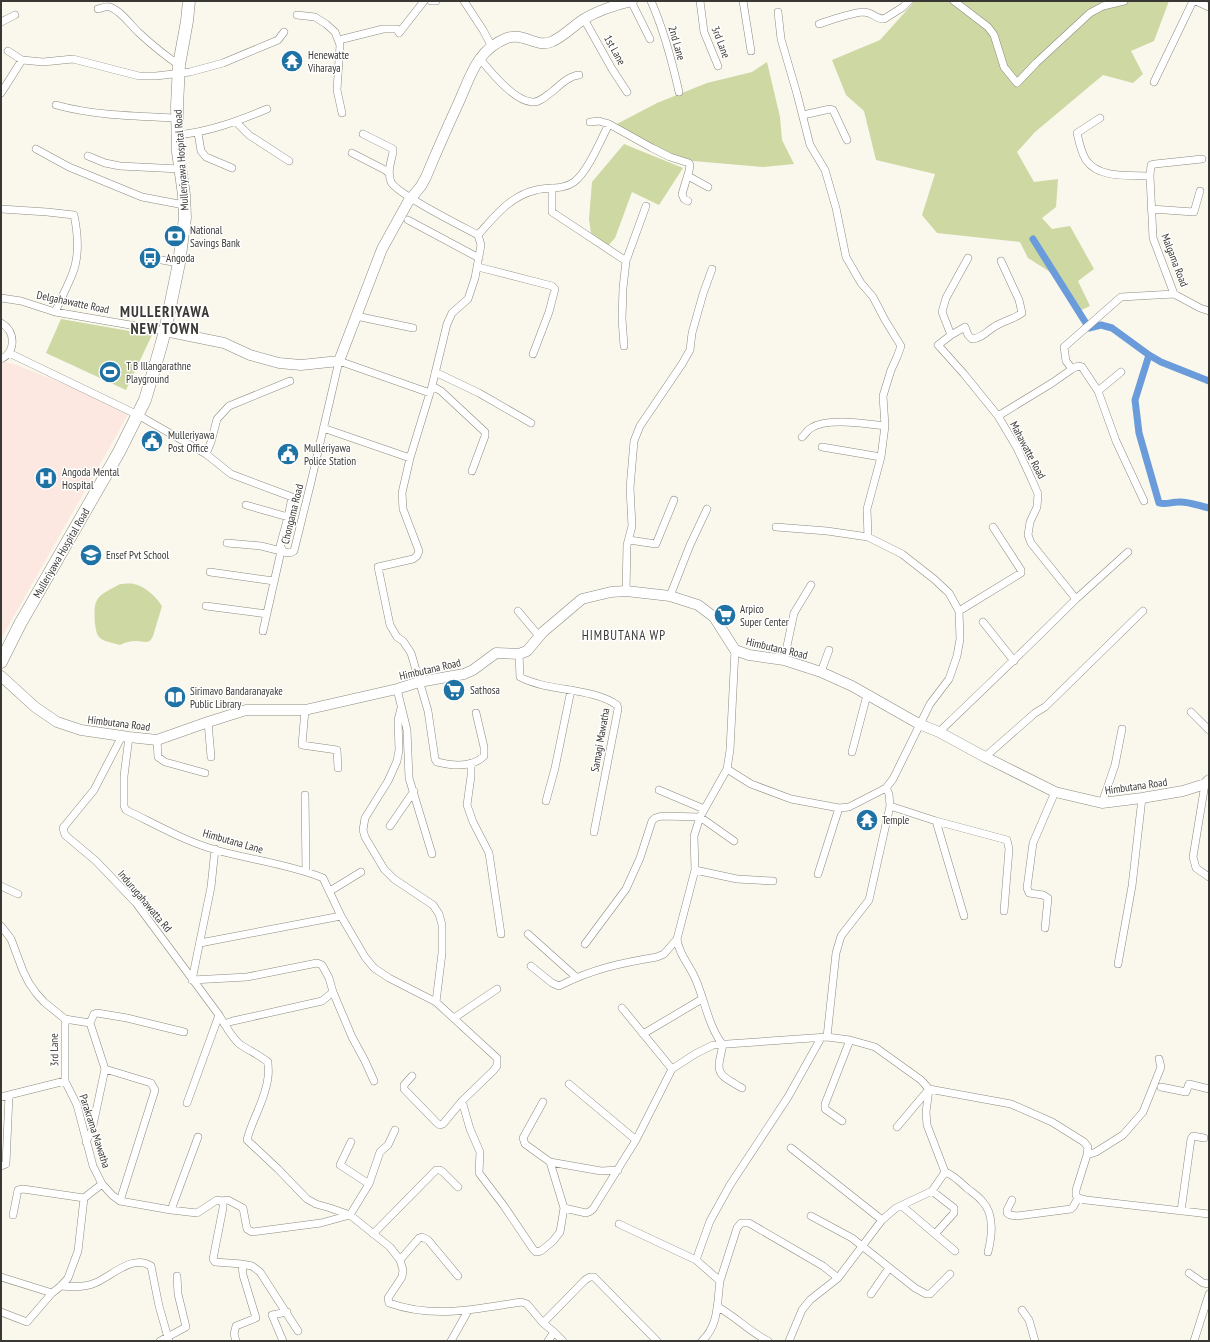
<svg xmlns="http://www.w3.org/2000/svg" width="1210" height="1342" viewBox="0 0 1210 1342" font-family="'PT Sans Narrow',sans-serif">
<rect width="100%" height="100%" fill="#faf7ec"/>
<path fill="#fce8e1" d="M1,361L17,365L130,411L2,637H1Z"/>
<path fill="#ced8a3" d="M915,1H1169L1154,41L1131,51L1143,74L1133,83L1103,75L1035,132L1017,152L1034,182L1058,179L1056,207L1042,218L1052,229L1070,226L1094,269L1078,281L1090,306L1077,312L1050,272L1028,258L1020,242L937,233L922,215L935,174L876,160L864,111L846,95L832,60L880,40Z
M767,62L780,117L782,140L794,164L763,167L693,161L651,149L613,126L657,103L707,83L752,72Z
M624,144L683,168L659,205L632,192L615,238L608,246L591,233L589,219L592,182Z
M61,319L152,335L126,390L46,353Z
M120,584C124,584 130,583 134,584C145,586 156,597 162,606L153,636L150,641C145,643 141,641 137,641C130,641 126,642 120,645C115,643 104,642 100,638C96,634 96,629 95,624C93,596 97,597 120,584Z"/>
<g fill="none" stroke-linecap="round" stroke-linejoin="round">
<path stroke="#6a9bdb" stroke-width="7" d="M1033,239L1089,328L1101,325L1112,328L1149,355L1161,362L1209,381
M1149,355L1135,400L1139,433L1159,503C1166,505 1171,502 1178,502C1188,501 1199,506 1209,508"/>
<g stroke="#8c8a80" stroke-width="8">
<path id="street" d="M431,1H436
M464,1L483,30L492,47
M631,1L650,39
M651,1C664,30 672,61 679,92
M700,1L704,32L718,66
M743,1L751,51
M954,1L988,27L994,35L1004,67L1017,83L1036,63L1090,13L1103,6L1124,1
M1196,1L1209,7
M98,9C102,8 106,6 110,7C121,11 130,24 138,32C151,44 164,55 179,65
M778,12L781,39L797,94L810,145L825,170L836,208L846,257L861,283L873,297L885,320L901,346L897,357L891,370L883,396L885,426L881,457L867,509L868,537
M297,15L315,17L326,24L335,32L340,45L337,90L342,113
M584,19L612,69L627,92
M1,22L15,15
M819,24C831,20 851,13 863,12C873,12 875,19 884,19L903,7L909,1
M339,40L383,29H397L399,33L424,1
M8,51L22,60L43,62L73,59L139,76H156L190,72L223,63L278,40L284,32
M480,59C491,72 514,101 532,102C540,103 547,95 553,91C561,84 569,76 579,75
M1154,82L1193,1
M1,93L22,60
M56,105C96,116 136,116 177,118
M803,115L830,109L833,110L847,140
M1100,118L1077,133C1079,142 1081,152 1086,160C1099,179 1130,175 1150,176L1153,238L1174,294L1200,308L1209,311
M236,122L249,135L289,161
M590,122L599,121L609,124L652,148L670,157L689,163L690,165L689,171L682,194L684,199L688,201
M198,133L201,151L206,157L232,168
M363,134L393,149V152C391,162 387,172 391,182C397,194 463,227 478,235L481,245L475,278L468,299L452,313L447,324L432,386L410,458L402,493L403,509L419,551L417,556L413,559L378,567L390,625L397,637L403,641L411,653L428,711L435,759L437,762C453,766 472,768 484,756V747L476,713
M177,135C209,132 238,121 267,109
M36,149L69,167L142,197L184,205
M352,153L385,170L389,173
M88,156L105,163L120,166L180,169
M688,176L708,187
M1150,176L1151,165L1155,164L1202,159
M552,188V212L626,261L646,206
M1,209L47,212L74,215C78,234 80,256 72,275C67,287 61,299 55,312
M1151,209L1194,212L1200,191
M408,220L479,258
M478,235C495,216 510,196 536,190C549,187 563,190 574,182C588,172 601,139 609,124
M150,258L179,263
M478,267L552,286L555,289L549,312L533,354
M1,298L21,301L55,312L165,331
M356,316L413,328
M1,323C16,331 16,352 1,359
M951,335L965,327L968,335L972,339C982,338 986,332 994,327C1003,321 1014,319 1022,313L1019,300L1001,261
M624,346L622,319L623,288L626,261
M9,353L138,415L206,454L231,474L292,497L288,517L280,546L284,552L290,553L294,551L311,482L339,361L430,393
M1072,369L1078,366L1082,367L1098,391L1116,441L1144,501
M435,372L479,393L531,423
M432,386L441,391L485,432V436L472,471
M1098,391L1121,372
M998,416L1052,383L1072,369L1066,361L1064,347L1121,297L1174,294
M323,428L410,458
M802,437C805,435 807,430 811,428C827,417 867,424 885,426
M822,447L881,457
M206,454L211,442L217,419L229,406L290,381
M246,505L288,517
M776,527L827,531L868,537L902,554L934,579L949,593L959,611L960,639L957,656L949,679L930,704L893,779L886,788L889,794L890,806L869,900L841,936L836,953L827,1037
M629,540L656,544L674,500
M227,543L261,546L281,551
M210,572L274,581
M626,591L627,545L632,526L630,488L634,441L640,426L682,364L690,350L692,333L703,294L712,269
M670,596L690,545L707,509
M1076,599L1128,552
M206,606L267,614
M518,611L539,636
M959,611L1021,573V570L993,527
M983,622L1014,661
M263,631L281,551L280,546
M519,654L520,677C548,692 591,687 617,705L618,709L594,832
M784,660L794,613L811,585
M821,672L829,650
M397,689L407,730L409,778L432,854
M401,708L398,720L399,750L397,761L388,781L365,818L363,830L365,837L384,869L394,879L433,905L439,914L442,925V953L436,1002
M305,710L302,745L337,750L338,768
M1191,712L1209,730
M208,722L211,757
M939,732C985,688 1031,644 1076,599L1031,543L1028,535L1030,522L1037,507L1038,494L1032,480L1017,448L998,416L964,374L938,345L951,335L942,312L946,298L968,258
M122,736L94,790L63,828L65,835L96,861L136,903L219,1015C224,1023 233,1040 241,1045C250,1051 259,1055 268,1062C268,1067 269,1072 268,1077C266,1099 252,1119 247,1140L278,1169L307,1199L316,1204L330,1208L350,1215L390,1247L400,1260L403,1270L402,1277L388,1298L389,1303C434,1319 476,1309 521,1302L527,1304L543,1323L554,1332
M129,737L124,776V806L126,810C155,824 184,841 216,850C251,860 289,864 323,878L341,916L365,957L374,968L389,978L436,1002L497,1058V1066L493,1071L462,1101L443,1124L440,1125L437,1123L404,1089V1085L412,1076
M157,740L158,757L165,762L205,773
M852,752L867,695
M985,757L1035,713L1045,707L1143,611
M471,763V776L467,805L473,822L489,853L501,934
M727,769L751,784L791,799L839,808L849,807L886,788
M1205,784L1193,857L1196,868L1209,877
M659,790L704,809
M305,795L306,871
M546,801L555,768L571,690
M1102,803L1115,765L1122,729
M890,806L936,821L1007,840L1009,849L1004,911
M936,821L964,916
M390,826L414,791
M215,849L211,887L192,980L247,977L317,963L322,965L329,978L333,992L352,1037L365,1061L374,1081
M695,870L737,879L773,881
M818,874L839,808
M1,886L18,894
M330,891L361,872
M1,926L11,939L23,971L29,983L36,993L44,1002L65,1019L90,1023L105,1069L92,1130L86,1142
M1045,928L1048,898L1043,895L1029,893L1027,888L1033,843L1055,792
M528,934L576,977
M200,943L341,916
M585,944L626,889L640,858L652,821L655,818L662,816L700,817L734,841
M1118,964L1132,886L1142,798
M531,966L552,983L559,986C592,969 621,963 657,957L664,954L677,939
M622,1008L672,1069
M454,1018L497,989
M65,1019V1081
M90,1023L94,1014L97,1013L127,1018L184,1032
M224,1024L233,1021L322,1001L333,992
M643,1034L702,999
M723,1045C708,1026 705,1000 695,978C689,964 679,955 677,939L695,870L694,836L700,817L727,769L730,750L735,650
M723,1045C716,1074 716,1073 742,1088
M105,1069L151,1083L155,1090L120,1201
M569,1084L636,1140
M1161,1087L1186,1092L1189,1084L1209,1089
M1,1097L65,1081L77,1105L93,1166L102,1184L112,1195L120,1201L171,1210L197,1213L217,1200L221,1201L223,1204V1208L213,1259L215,1262L242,1264L252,1266L260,1272L298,1331
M462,1101L470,1129L480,1152L479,1173L504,1206L533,1249L536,1252L541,1251L553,1241L560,1232L564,1208L550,1162
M543,1102L523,1138L525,1144L550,1162L601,1171L618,1170
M187,1103L219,1015
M842,1121L825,1109V1104L850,1040
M897,1127L929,1089
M351,1142L340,1165L369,1184
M791,1148L882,1220
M1087,1155L1096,1152L1123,1135L1143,1112L1161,1067L1159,1059
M1,1166L6,1164L9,1095
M945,1172C954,1175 961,1183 968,1189C973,1193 978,1196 982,1201C995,1214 992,1236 988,1252
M932,1191L954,1208V1213L935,1234
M1012,1200L1007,1210V1213L1010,1215L1017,1216L1071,1209L1073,1207L1078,1198
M221,1201L228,1200L243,1208L247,1229L252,1232L321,1223L350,1215L369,1184L380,1152L388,1145L395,1130
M902,1206L955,1251
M564,1208L586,1213L589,1212L593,1209L636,1140L672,1069L695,1054L713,1045L827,1037L850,1040L875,1047L921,1080L929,1089L1011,1104L1052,1122L1084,1142L1088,1147L1087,1155L1076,1190V1195L1078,1198L1086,1200L1209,1214
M171,1210L198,1137
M1181,1211L1191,1139L1193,1136L1204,1138
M13,1215L18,1190L23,1189L84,1198
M811,1216L852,1238L915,1288L926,1294H930L950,1274
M619,1224L696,1260
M373,1234L436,1170H440L443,1172L458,1187
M400,1260L419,1238L422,1237L428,1240L458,1276
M1189,1273L1203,1283L1209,1284
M1,1277L52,1293
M720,1281L737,1228L741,1223H749L823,1266L838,1278
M61,1286C72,1287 86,1287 95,1283C112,1276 132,1254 151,1266L159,1306L169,1341
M871,1294L889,1268
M718,1307C736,1317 750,1332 768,1341
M1022,1310L1029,1320L1035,1341
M1,1312L27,1322L52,1293L61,1286L68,1278L78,1251L84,1198L102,1184
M543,1323L585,1280L590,1277H594L657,1341
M160,1341L186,1327L178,1294L177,1276
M236,1341L234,1334L236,1326L256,1318L243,1275L242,1264
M283,1341L272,1315L287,1312
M451,1341L468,1311
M548,1341L554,1332L563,1341
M702,1341C719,1325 717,1303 720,1281L696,1260L710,1221L730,1185L788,1097L821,1038
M789,1341L802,1310L810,1300L838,1278L882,1220L896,1208L932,1191L945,1172L927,1125L926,1112L929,1089
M1194,1341L1209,1294"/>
</g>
<g stroke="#8c8a80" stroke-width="11">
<path id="secondary" d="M165,331L224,343L250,355L279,363L301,365L339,361L382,249L408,202L421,186L426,177C436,153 447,128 458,104C470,78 476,50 507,38C524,32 536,48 551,42C563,37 573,26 584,19C599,10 615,5 632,1
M1,676L35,707L57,722L81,730L129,737L157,740L208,722L246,710H305L397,689L419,682L464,674L473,670L496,653L519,654L527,651L543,632L582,599L611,592L626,591L670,596L698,605L714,617L735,650L749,655L784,660L821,672L852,686L919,724L939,732L985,757L1055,792L1102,803L1142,798L1183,791L1205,784L1209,780"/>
</g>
<g stroke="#8c8a80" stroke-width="13">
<path id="primary" d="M1,662L20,624L119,452L145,400L160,349L165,331L179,263L185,218L184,195L178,152L177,106L179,65L187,21L189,1"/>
</g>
<use href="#street" stroke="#fff" stroke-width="7"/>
<use href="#secondary" stroke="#fff" stroke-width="10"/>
<use href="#primary" stroke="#fff" stroke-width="12"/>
</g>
<defs>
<g id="temple-disc" transform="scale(1.15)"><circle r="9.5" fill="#1f73a4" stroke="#fff"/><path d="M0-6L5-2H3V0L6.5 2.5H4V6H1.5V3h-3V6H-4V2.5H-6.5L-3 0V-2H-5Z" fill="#fff"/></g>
<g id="bank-disc" transform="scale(1.15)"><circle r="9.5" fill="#1f73a4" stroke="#fff"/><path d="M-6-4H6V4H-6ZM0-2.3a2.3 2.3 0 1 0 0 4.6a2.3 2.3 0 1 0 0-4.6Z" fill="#fff"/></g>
<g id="bus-disc" transform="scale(1.15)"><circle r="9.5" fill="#1f73a4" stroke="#fff"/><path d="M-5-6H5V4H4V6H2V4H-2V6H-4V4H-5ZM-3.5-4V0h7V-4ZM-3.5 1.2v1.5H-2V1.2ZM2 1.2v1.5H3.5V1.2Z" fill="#fff"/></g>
<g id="stadium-disc" transform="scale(1.15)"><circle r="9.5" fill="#1f73a4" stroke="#fff"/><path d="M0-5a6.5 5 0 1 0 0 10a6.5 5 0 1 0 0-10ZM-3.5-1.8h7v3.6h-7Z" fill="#fff"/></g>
<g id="civic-disc" transform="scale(1.15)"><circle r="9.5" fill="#1f73a4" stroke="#fff"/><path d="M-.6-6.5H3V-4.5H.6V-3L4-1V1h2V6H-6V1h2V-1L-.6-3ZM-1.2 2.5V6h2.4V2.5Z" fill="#fff"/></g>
<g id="hospital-disc" transform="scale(1.15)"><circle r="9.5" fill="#1f73a4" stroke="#fff"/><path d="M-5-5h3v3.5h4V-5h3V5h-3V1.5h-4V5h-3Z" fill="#fff"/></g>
<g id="school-disc" transform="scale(1.15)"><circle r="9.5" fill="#1f73a4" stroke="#fff"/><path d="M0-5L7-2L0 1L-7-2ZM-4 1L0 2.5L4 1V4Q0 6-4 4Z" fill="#fff"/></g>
<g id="supermarket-disc" transform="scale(1.15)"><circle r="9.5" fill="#1f73a4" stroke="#fff"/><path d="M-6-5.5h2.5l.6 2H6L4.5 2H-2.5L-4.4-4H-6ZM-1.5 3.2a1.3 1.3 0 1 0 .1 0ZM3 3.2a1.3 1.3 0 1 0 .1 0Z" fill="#fff"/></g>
<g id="library-disc" transform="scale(1.15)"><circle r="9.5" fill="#1f73a4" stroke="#fff"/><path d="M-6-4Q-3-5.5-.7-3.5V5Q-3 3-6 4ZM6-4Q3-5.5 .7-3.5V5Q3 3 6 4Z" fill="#fff"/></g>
</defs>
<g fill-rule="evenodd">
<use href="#temple-disc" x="292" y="61"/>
<use href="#bank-disc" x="175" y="236"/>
<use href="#bus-disc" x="150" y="258"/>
<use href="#stadium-disc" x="110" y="372"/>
<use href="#civic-disc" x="152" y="441"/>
<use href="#civic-disc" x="288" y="454"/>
<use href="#hospital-disc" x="46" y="478"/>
<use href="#school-disc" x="91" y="555"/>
<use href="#supermarket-disc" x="725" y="615"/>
<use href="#supermarket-disc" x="454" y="690"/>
<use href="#library-disc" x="175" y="697"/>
<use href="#temple-disc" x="867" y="820"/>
</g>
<g text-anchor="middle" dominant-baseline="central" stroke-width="3" stroke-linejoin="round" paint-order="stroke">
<g font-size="11" fill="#393834" stroke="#fff">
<text transform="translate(721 42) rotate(69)">3rd Lane</text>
<text transform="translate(677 43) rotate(74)">2nd Lane</text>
<text transform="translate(615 50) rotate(61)">1st Lane</text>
<text transform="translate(181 160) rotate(-94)">Mulleriyawa Hospital Road</text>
<text transform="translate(1175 260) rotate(69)">Malgama Road</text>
<text transform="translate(73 302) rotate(12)">Delgahawatte Road</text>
<text transform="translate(1028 450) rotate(62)">Mahawatte Road</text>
<text transform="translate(292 514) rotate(-76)">Chongama Road</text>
<text transform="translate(61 553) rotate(-60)">Mulleriyawa Hospital Road</text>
<text transform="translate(777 648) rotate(13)">Himbutana Road</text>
<text transform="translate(430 669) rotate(-13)">Himbutana Road</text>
<text transform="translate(119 723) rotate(7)">Himbutana Road</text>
<text transform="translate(600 740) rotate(-80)">Samagi Mawatha</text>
<text transform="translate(1136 786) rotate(-8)">Himbutana Road</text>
<text transform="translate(233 841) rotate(16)">Himbutana Lane</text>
<text transform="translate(145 901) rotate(50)">Indurugahawatta Rd</text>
<text transform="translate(54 1050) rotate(-91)">3rd Lane</text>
<text transform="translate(95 1131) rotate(72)">Parakrama Mawatha</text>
</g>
<g font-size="11" fill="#393834" stroke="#fff" text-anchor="start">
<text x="308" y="55">Henewatte<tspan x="308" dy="13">Viharaya</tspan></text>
<text x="190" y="230">National<tspan x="190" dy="13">Savings Bank</tspan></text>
<text x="166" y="258">Angoda</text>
<text x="126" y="366">T B Illangarathne<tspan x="126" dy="13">Playground</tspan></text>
<text x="168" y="435">Mulleriyawa<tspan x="168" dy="13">Post Office</tspan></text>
<text x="304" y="448">Mulleriyawa<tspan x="304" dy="13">Police Station</tspan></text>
<text x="62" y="472">Angoda Mental<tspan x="62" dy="13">Hospital</tspan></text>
<text x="106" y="555">Ensef Pvt School</text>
<text x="740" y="609">Arpico<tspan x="740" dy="13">Super Center</tspan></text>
<text x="470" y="690">Sathosa</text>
<text x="190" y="691">Sirimavo Bandaranayake<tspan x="190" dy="13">Public Library</tspan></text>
<text x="882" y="820">Temple</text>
</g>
<g font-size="13" letter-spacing="1" fill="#393834" stroke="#fff">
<text x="624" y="635">HIMBUTANA WP</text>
</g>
<g font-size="15" font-weight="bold" letter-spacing="1" fill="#393834" stroke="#fff">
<text x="165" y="311">MULLERIYAWA<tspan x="165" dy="17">NEW TOWN</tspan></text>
</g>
</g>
<rect width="1210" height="1342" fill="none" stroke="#393834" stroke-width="4"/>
</svg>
